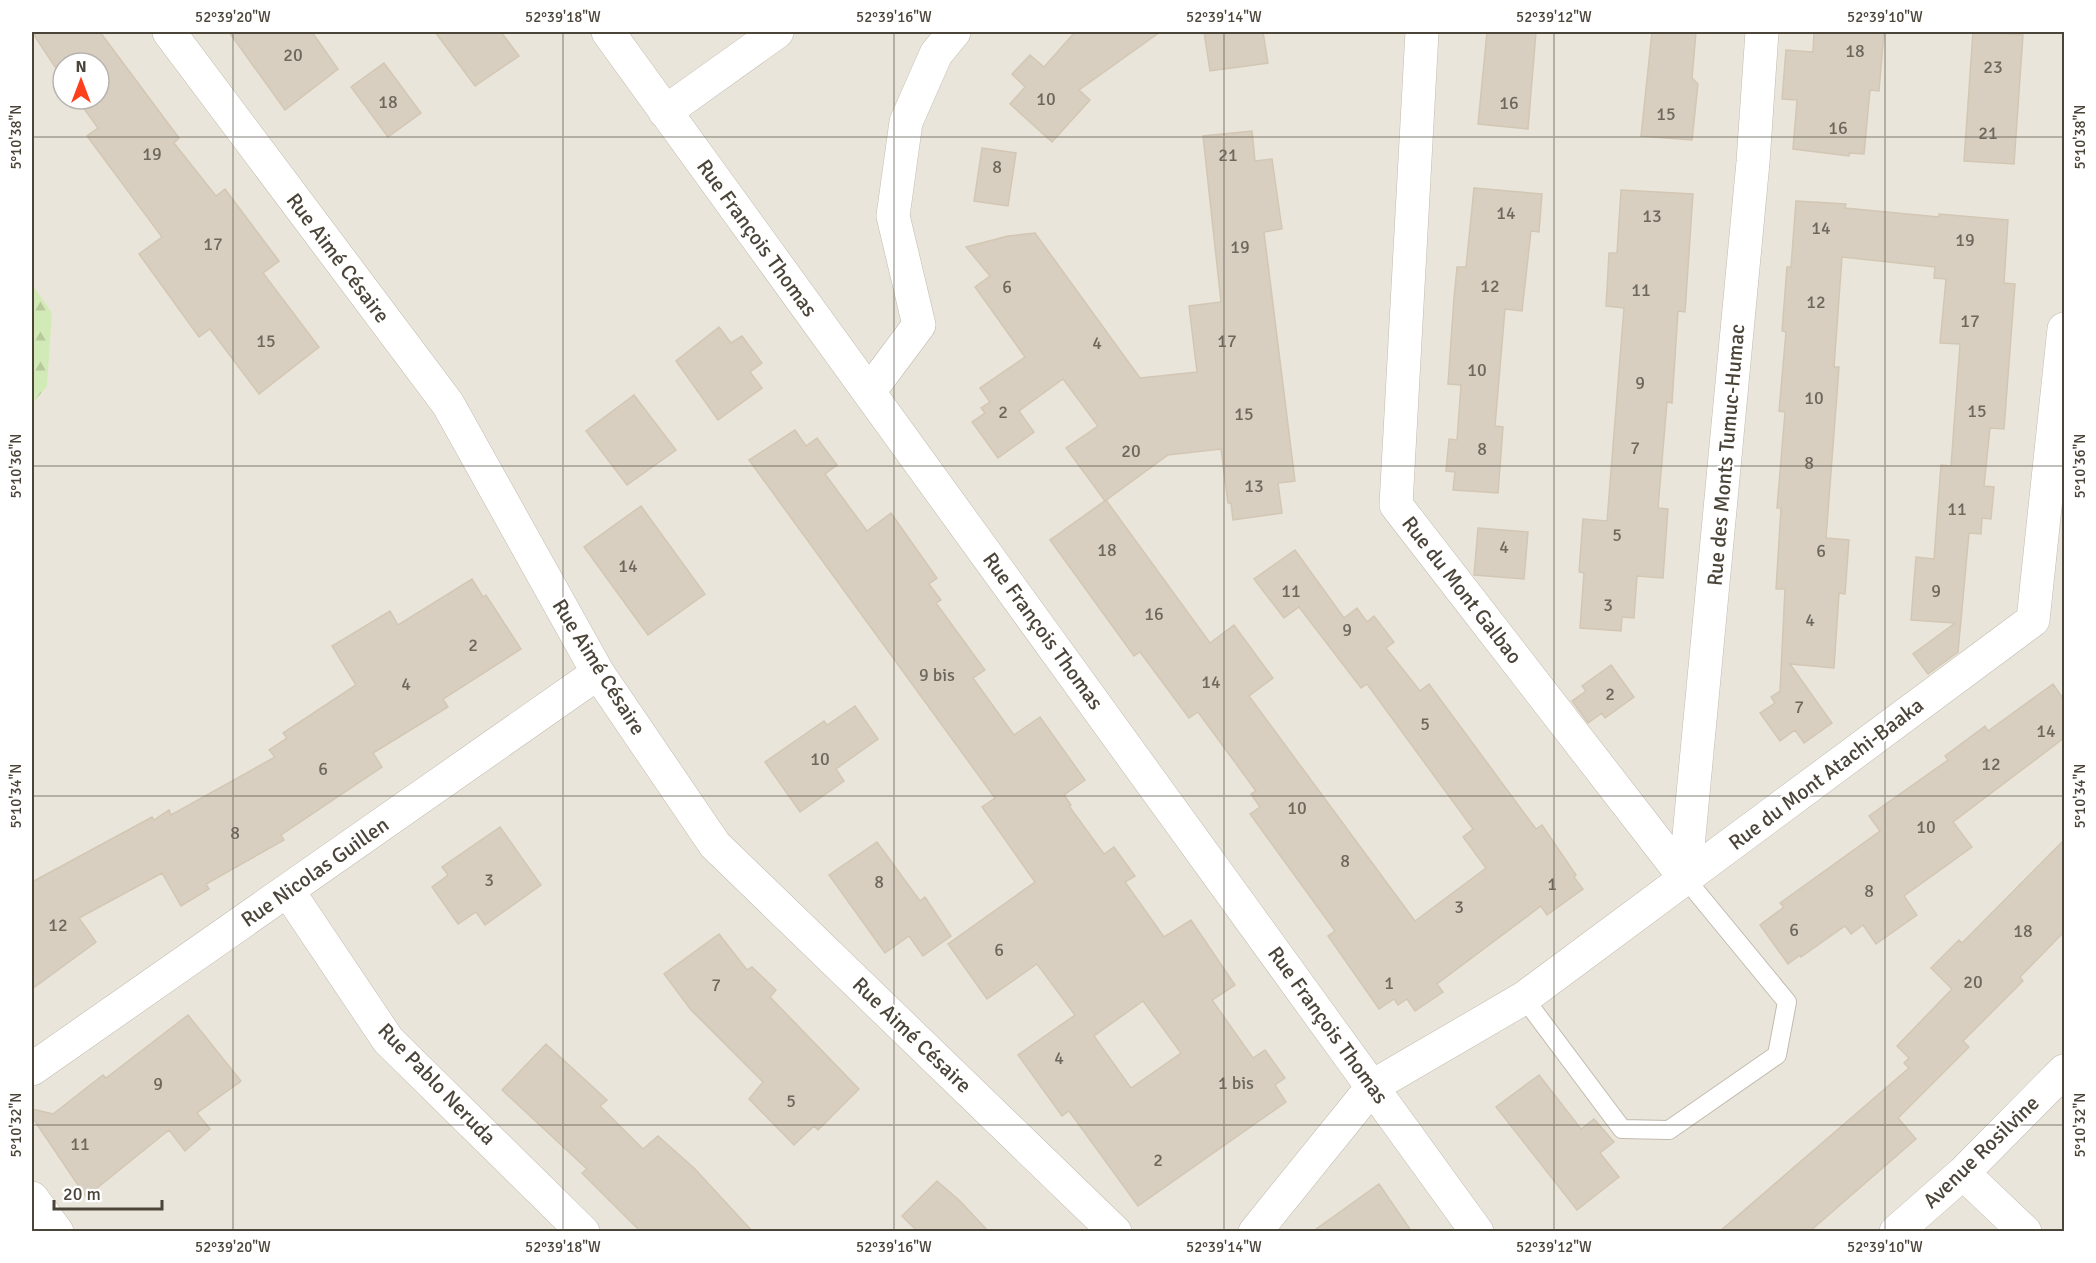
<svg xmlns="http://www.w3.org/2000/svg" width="2096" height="1263" viewBox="0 0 2096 1263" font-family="Signika,sans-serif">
<defs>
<pattern id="forest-firs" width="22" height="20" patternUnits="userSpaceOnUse" patternTransform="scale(1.5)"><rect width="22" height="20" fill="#d2eab5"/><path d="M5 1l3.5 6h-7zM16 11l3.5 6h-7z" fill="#b6ca9c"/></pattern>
</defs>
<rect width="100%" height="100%" fill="#f6f3ec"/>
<path fill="#eae5da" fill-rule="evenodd" d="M32,32H2064V1231H32ZM63,63H99V99H63Z"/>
<path fill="url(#forest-firs)" d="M32,284L52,313L47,386L32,404Z"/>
<path fill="#d8cfc1" stroke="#d3c7b4" stroke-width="1.5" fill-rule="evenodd" d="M32,32H100L179,138L174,143L216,196L225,189L279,261L263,273L319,347L259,394L210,329L199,337L139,254L162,237L87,136L98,128L77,99H99V63H63V79Z
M229,32H312L338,69L285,110Z
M435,32H501L519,56L475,86Z
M1075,32H1160L1079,90L1090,100L1052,142L1010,104L1025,87L1012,74L1030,55L1044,67Z
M1204,32H1263L1268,63L1210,71Z
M1487,32H1536L1528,129L1478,124Z
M1652,32H1696L1692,78L1698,84L1692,140L1641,136Z
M1814,32H1884L1879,91L1870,90L1864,154L1849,153V156L1793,149L1797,100L1782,99L1786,50L1813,52Z
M1973,32L2023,35L2014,164L1964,161Z
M384,63L421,113L388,137L351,87Z
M1252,131L1255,161L1272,159L1282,229L1264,232L1295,481L1278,483L1282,513L1233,520L1231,503H1228L1221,449L1168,455L1105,501L1066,448L1098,426L1063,379L1019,411L1034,432L998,458L972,422L985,413L981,408L990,402L980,388L1025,357L975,287L990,276L966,247L1008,236L1035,233L1140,378L1197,372L1189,306L1221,302L1203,136Z
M982,148L1016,153L1008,206L974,201Z
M1474,188L1542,194L1539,232L1531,231L1522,311L1505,309L1495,426L1503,427L1498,493L1453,490L1455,472L1446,471L1449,439L1457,440L1461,385L1448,384L1454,298L1457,267H1466Z
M1621,190L1693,194L1685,312L1678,311L1672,403L1667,402L1658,508L1668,509L1663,578L1637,576L1634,618L1622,617L1621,631L1580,628L1584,573L1579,572L1583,519L1607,521L1624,308L1606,306L1609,253H1617Z
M1796,201L1846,204L1845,208L1939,217V214L2008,220L2004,283L2015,284L2004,429L1990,428L1984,486L1994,487L1991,519L1982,518L1981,534L1969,533L1958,652L1928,674L1913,654L1955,623L1911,620L1916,557L1934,559L1941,465L1951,466L1960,344L1940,343L1946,279L1934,278L1935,267L1842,257L1834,367H1839L1826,538L1849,540L1845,594L1839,593L1834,668L1790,664L1832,723L1804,743L1795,730L1780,741L1760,713L1775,703L1771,697L1780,691L1785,589H1776L1781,508H1777L1785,412L1779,411L1786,332L1782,331L1787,267H1791Z
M719,327L731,343L742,336L762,363L750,372L762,388L718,420L676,361Z
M634,395L676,450L627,485L586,431Z
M795,430L806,446L817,438L837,465L825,474L867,531L891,513L937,578L929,584L941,600L936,603L985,670L973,678L1014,735L1040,717L1085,780L1064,795L1071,805L1069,806L1104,854L1114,847L1135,876L1125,882L1164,937L1191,920L1235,985L1212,1000L1253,1058L1265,1050L1285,1078L1275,1085L1286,1102L1138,1206L1069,1111L1062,1116L1018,1055L1075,1015L1037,964L987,999L948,944L1035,882L982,807L995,798L749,460ZM1143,1001L1181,1053L1131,1088L1094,1036Z
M1106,500L1210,643L1234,625L1273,678L1249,696L1415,921L1486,868L1463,837L1473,829L1367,684L1361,688L1299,607L1284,618L1254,579L1295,550L1344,618L1357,608L1367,622L1374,616L1394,642L1386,648L1420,691L1429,684L1536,829L1542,825L1576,875L1574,877L1583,889L1547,915L1541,906L1437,984L1443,992L1415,1011L1407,999L1398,1005L1394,999L1379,1009L1328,936L1335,931L1250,814L1260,807L1251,794L1256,791L1198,712L1189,718L1140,652L1134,656L1050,540Z
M641,506L705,594L648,635L584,547Z
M1478,528L1528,532L1524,579L1474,575Z
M472,579L483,597L486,595L521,649L443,699L448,707L373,753L382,767L281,835L284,840L206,884L209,889L181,906L162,873L79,918L96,942L32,989V882L152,817L154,820L169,810L171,815L275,757L269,750L287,738L283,733L356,685L332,646L390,611L398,625Z
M1611,665L1634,697L1605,718L1602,713L1588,723L1572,701L1586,691L1582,686Z
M2053,684L2064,700V738L1953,822L1972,847L1904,896L1917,915L1876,944L1863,925L1851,934L1845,926L1801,957L1800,955L1788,964L1760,925L1784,907L1780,903L1880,831L1869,816L1948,760L1945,756L1985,726L1988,731Z
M855,706L878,739L836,769L844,781L800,812L765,762L824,721L827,725Z
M500,827L541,885L485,925L476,912L458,924L432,887L448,875L442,867Z
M2064,840V932L2020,977L2023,981L1963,1041L1969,1047L1898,1118L1916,1139L1809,1232H1719L1909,1068L1904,1063L1909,1058L1897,1046L1952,989L1931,968L1959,940L1962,943Z
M877,842L920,901L925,897L951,936L923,956L909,936L885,953L829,875Z
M719,934L747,970L752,967L776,990L770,997L859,1089L818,1130L814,1126L794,1145L749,1099L763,1082L691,1010L664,974Z
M188,1015L241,1081L197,1113L210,1129L185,1151L169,1130L86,1197L32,1117V1109L53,1114L103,1075L106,1078Z
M546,1044L607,1100L600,1106L643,1149L658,1136L695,1169L753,1232H641L582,1173L587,1169L502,1090Z
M1539,1075L1581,1129L1594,1119L1614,1142L1600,1153L1619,1177L1577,1210L1496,1107Z
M937,1181L960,1201L989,1232H918L902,1216Z
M1379,1184L1412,1232H1312Z"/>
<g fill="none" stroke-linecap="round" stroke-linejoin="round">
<g stroke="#c2bbae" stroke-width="20">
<path id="lane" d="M1524,998L1622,1129L1669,1130L1777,1055L1787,1002L1685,878"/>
</g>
<g stroke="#c2bbae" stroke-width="34">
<path id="street" d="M169,32L448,404L598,673L715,845L1115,1232
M608,32L1477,1232
M1422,32L1396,505L1685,878
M665,112L777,32
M869,392L919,325L893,216L906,122L936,54L954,32
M1685,878L1753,162L1762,32
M288,891L388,1040L583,1232
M32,1069L598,673
M1963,1173L2025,1232
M32,1198L57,1232
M1255,1232L1373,1086L1524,998L2033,620L2064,329
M1896,1232L1963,1173L2064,1071"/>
</g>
<use href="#lane" stroke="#fff" stroke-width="18"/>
<use href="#street" stroke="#fff" stroke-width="33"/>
</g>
<path fill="none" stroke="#4b4439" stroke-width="1.5" stroke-opacity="0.45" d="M233,32V1232M563,32V1232M894,32V1232M1224,32V1232M1554,32V1232M1885,32V1232M32,137H2064M32,466H2064M32,796H2064M32,1125H2064"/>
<g text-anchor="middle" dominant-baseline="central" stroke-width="4.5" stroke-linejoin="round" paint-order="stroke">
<g font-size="18" fill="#6e675b">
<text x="1855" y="51">18</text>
<text x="293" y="55">20</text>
<text x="1993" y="67">23</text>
<text x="1046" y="99">10</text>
<text x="388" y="102">18</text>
<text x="1509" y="103">16</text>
<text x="1666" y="114">15</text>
<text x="1838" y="128">16</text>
<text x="1988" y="133">21</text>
<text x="152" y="154">19</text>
<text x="1228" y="155">21</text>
<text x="997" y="167">8</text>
<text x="1506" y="213">14</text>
<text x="1652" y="216">13</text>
<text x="1821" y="228">14</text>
<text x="1965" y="240">19</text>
<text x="213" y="244">17</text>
<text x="1240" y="247">19</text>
<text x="1490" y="286">12</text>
<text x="1007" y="287">6</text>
<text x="1641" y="290">11</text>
<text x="1816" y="302">12</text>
<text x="1970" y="321">17</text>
<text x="266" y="341">15</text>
<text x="1227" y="341">17</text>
<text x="1097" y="343">4</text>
<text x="1477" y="370">10</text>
<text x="1640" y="383">9</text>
<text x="1814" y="398">10</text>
<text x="1977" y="411">15</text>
<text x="1003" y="412">2</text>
<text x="1244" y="414">15</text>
<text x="1635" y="448">7</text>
<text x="1482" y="449">8</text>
<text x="1131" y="451">20</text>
<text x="1809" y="463">8</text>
<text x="1254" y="486">13</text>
<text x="1957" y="509">11</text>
<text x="1617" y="535">5</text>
<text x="1504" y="547">4</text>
<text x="1107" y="550">18</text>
<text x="1821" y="551">6</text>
<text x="628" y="566">14</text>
<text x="1291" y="591">11</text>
<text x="1936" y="591">9</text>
<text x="1608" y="605">3</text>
<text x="1154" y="614">16</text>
<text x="1810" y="620">4</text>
<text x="1347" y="630">9</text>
<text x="473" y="645">2</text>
<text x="937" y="675">9 bis</text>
<text x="1211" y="682">14</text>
<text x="406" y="684">4</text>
<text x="1610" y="694">2</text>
<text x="1799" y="707">7</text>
<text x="1425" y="724">5</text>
<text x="2046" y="731">14</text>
<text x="820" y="759">10</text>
<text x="1991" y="764">12</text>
<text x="323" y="769">6</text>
<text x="1297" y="808">10</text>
<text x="1926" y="827">10</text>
<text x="235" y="833">8</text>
<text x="1345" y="861">8</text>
<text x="489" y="880">3</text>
<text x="879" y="882">8</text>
<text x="1552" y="884">1</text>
<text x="1869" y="891">8</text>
<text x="1459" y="907">3</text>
<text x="58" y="925">12</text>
<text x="1794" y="930">6</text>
<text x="2023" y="931">18</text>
<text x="999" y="950">6</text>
<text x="1973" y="982">20</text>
<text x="1389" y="983">1</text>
<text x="716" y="985">7</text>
<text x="1059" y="1058">4</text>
<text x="1236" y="1083">1 bis</text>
<text x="158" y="1084">9</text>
<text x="791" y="1101">5</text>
<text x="80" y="1144">11</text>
<text x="1158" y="1160">2</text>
</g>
<g font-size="21" fill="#4b4439" stroke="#fff">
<text transform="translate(757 238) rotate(54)">Rue François Thomas</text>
<text transform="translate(338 258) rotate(53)">Rue Aimé Césaire</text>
<text transform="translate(1726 455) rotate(-85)">Rue des Monts Tumuc-Humac</text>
<text transform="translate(1462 590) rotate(52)">Rue du Mont Galbao</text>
<text transform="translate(1043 631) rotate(54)">Rue François Thomas</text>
<text transform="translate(599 667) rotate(58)">Rue Aimé Césaire</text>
<text transform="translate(1826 774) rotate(-37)">Rue du Mont Atachi-Baaka</text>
<text transform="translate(315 872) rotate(-35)">Rue Nicolas Guillen</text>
<text transform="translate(1328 1025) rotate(54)">Rue François Thomas</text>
<text transform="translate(912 1035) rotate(44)">Rue Aimé Césaire</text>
<text transform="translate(437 1084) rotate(46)">Rue Pablo Neruda</text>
<text transform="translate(1981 1152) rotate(-44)">Avenue Rosilvine</text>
</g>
</g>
<rect width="2096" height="1263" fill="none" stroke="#ffffff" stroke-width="66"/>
<g transform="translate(81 81)"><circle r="28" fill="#ffffff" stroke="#b7b4b0" stroke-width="1.5"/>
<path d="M0-4.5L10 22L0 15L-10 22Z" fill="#fc3f1d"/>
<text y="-9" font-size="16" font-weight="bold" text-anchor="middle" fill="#4b4439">N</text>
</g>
<path d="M54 1200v9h108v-9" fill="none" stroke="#4b4439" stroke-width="3"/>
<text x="63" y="1200" font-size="18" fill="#4b4439" stroke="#ffffff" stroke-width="4.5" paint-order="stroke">20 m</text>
<rect x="33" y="33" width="2030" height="1197" fill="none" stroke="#4b4439" stroke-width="2"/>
<g font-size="15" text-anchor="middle" fill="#4b4439">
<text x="233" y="22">52°39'20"W</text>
<text x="563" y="22">52°39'18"W</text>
<text x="894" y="22">52°39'16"W</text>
<text x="1224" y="22">52°39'14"W</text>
<text x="1554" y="22">52°39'12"W</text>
<text x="1885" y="22">52°39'10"W</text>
<text transform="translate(16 137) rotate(-90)" y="5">5°10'38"N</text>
<text transform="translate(2080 137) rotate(-90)" y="5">5°10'38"N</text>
<text transform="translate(16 466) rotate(-90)" y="5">5°10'36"N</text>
<text transform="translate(2080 466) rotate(-90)" y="5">5°10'36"N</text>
<text transform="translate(16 796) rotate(-90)" y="5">5°10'34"N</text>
<text transform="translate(2080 796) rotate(-90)" y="5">5°10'34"N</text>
<text transform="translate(16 1125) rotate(-90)" y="5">5°10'32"N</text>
<text transform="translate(2080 1125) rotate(-90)" y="5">5°10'32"N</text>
<text x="233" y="1252">52°39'20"W</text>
<text x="563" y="1252">52°39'18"W</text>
<text x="894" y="1252">52°39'16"W</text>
<text x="1224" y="1252">52°39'14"W</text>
<text x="1554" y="1252">52°39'12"W</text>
<text x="1885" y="1252">52°39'10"W</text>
</g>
</svg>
